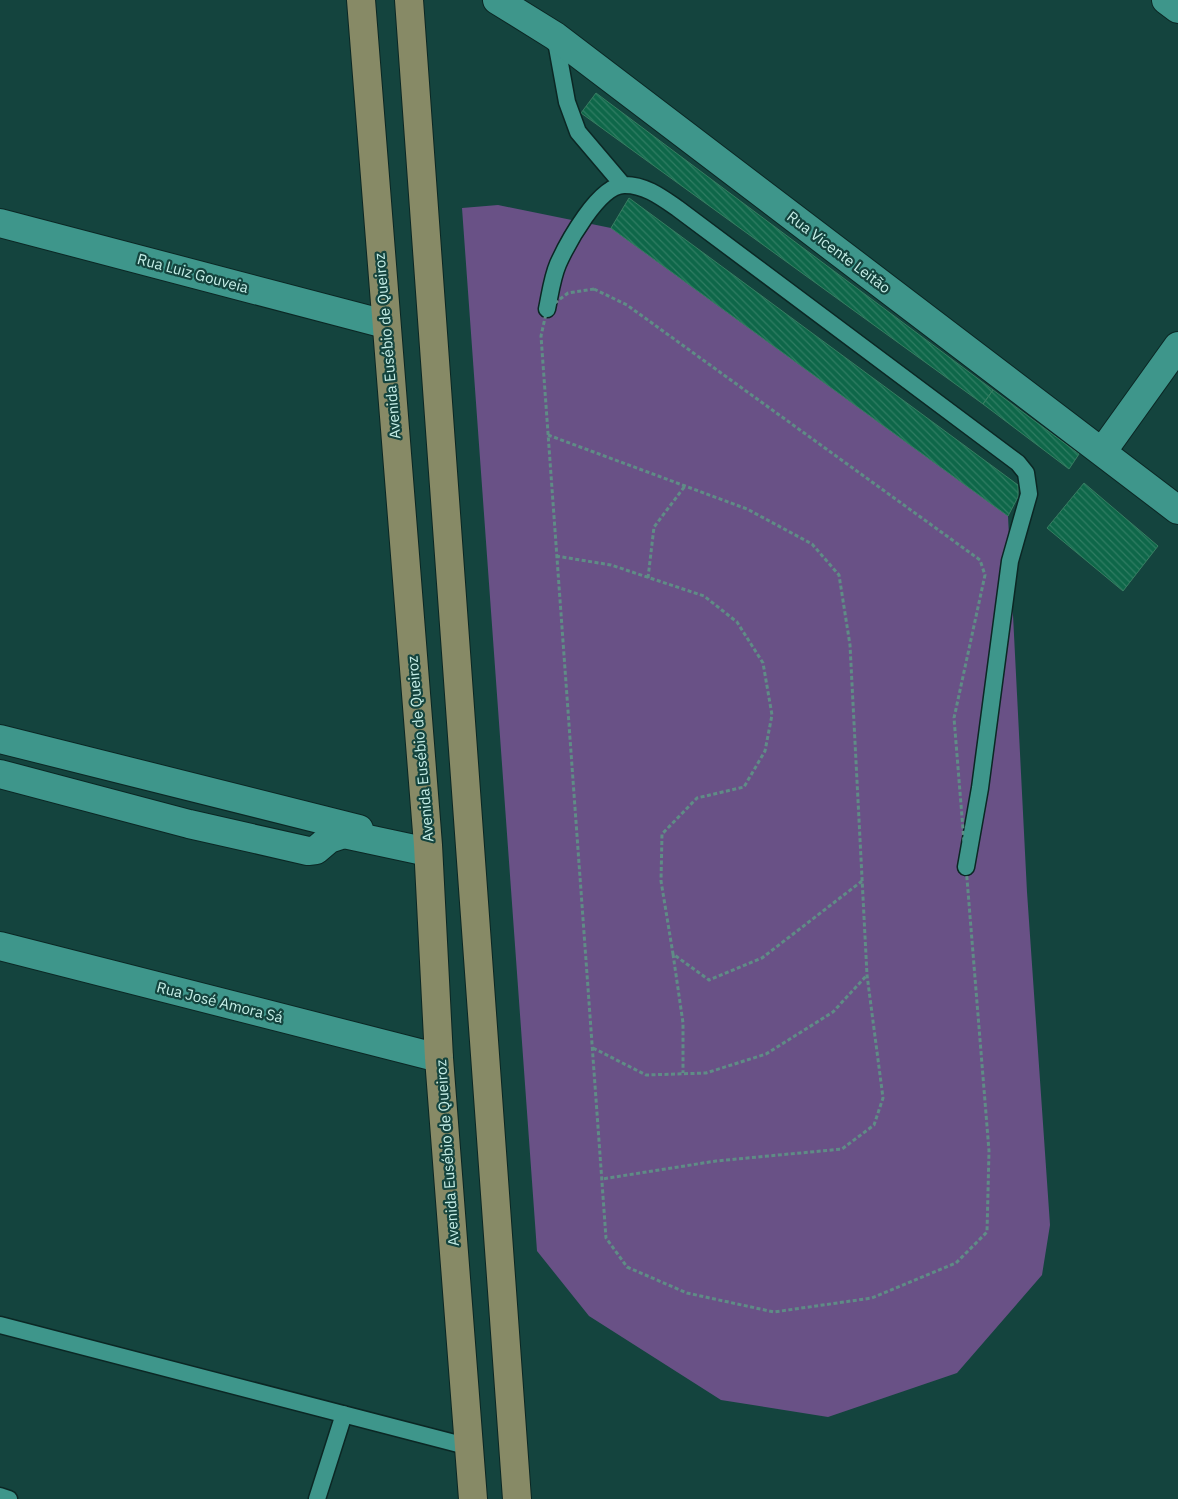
<svg xmlns="http://www.w3.org/2000/svg" width="1178" height="1499" viewBox="0 0 1178 1499" font-family="'IBM Plex Sans',sans-serif">
<defs>
<pattern id="building-back-hatch" width="6" height="6" patternUnits="userSpaceOnUse" patternTransform="scale(1.25)"><rect width="6" height="6" fill="#0e6749"/><path d="M-1 5l2 2M0 0l6 6M5-1l2 2" fill="none" stroke="#307d63"/></pattern>
</defs>
<rect width="100%" height="100%" fill="#14443e"/>
<path fill="#695186" d="M498,205L611,228L1008,516L1027,892L1050,1225L1042,1275L957,1373L828,1417L721,1400L589,1316L537,1251L462,208Z"/>
<path fill="url(#building-back-hatch)" stroke="#377e61" d="M596,93L993,390L983,404L581,113Z
M629,198L1018,485V497L1008,516L611,228Z
M993,390L1079,454L1069,469L983,404Z
M1084,483L1158,546L1123,591L1047,528Z"/>
<g fill="none" stroke-linecap="round" stroke-linejoin="round">
<g stroke="#0b2724" stroke-width="19">
<path id="service" d="M555,36L567,102L578,132L623,185
M547,309C550,295 552,278 558,264C567,244 599,184 625,185C645,185 661,197 677,208L1018,463L1026,473L1029,494L1010,561L980,788L966,867
M0,1325L470,1447
M0,1496L9,1499
M317,1499L344,1414"/>
</g>
<g stroke="#0b2724" stroke-width="30">
<path id="minor" d="M497,0L555,36L1178,510
M1166,0L1178,9
M0,223L385,324
M1102,452L1178,346
M0,739L359,829
M0,774L189,824L308,851L316,850L329,839L344,834L428,852
M0,946L439,1058"/>
</g>
<g stroke="#0b2724" stroke-width="30">
<path id="primary" d="M361,0L428,845L439,1058L473,1499
M409,0L517,1499"/>
</g>
<path stroke="#5f8c86" stroke-width="3" stroke-dasharray="4 2.5" stroke-linecap="butt" d="M594,289L627,305L980,560L985,575L954,718L989,1151L987,1232L956,1263L872,1298L774,1312L687,1293L627,1267L606,1238L541,336L547,309L568,293Z
M548,435L747,509L812,544L839,575L850,645L867,975L883,1098L874,1125L842,1149L716,1161L602,1179
M556,556L611,565L704,596L737,622L763,663L772,715L765,751L744,787L697,798L662,834L661,881L673,954L709,980L762,958L862,881
M648,578L654,527L685,486
M673,954L683,1023V1073
M593,1048L646,1075L706,1073L766,1054L833,1012L867,975"/>
<use href="#service" stroke="#3e968b" stroke-width="16"/>
<use href="#minor" stroke="#3e968b" stroke-width="28"/>
<use href="#primary" stroke="#878a66" stroke-width="28"/>
</g>
<g text-anchor="middle" dominant-baseline="central" stroke-width="4.5" stroke-linejoin="round" paint-order="stroke">
<g font-size="15" fill="#c6efe8" stroke="#14443e">
<text transform="translate(839 252) rotate(37)">Rua Vicente Leitão</text>
<text transform="translate(193 273) rotate(15)">Rua Luiz Gouveia</text>
<text transform="translate(387 346) rotate(-95)">Avenida Eusébio de Queiroz</text>
<text transform="translate(420 749) rotate(-95)">Avenida Eusébio de Queiroz</text>
<text transform="translate(220 1002) rotate(14)">Rua José Amora Sá</text>
<text transform="translate(447 1153) rotate(-94)">Avenida Eusébio de Queiroz</text>
</g>
</g>
</svg>
